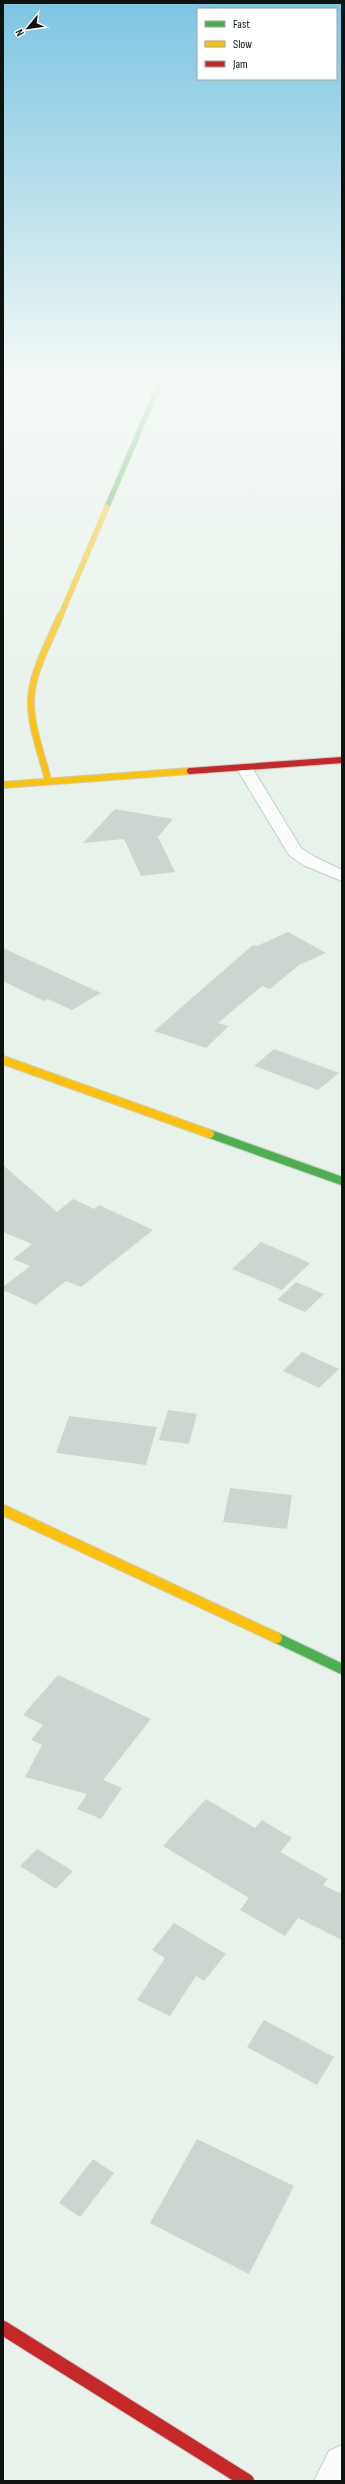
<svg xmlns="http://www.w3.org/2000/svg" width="345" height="2484" viewBox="0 0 345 2484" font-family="'Sofia Sans Condensed',sans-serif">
<rect width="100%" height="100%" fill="#e7f2ea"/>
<path fill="#ccd6d1" d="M115,809L173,819L158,837L175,872L141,876L124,839L83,843Z
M288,932L326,953L299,965L270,989L262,986L218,1023L229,1026L206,1048L154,1031L253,945L257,946Z
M3,948L101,993L72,1010L48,999L44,1001L3,981Z
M274,1049L339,1073L318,1090L254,1066Z
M3,1165L57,1212L73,1199L94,1209L99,1205L153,1230L81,1287L66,1281L36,1305L3,1290V1287L30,1266L13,1259L32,1244L3,1232Z
M261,1242L310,1263L282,1290L232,1269Z
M296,1282L324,1294L305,1312L277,1300Z
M302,1352L339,1369L319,1388L283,1371Z
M168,1410L197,1414L189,1444L159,1440Z
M69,1416L157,1427L146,1465L56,1453Z
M230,1488L292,1495L287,1529L223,1522Z
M58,1675L151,1719L103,1780L122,1788L101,1819L77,1809L87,1794L25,1777L42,1745L31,1740L43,1725L23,1715Z
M206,1799L255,1828L262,1820L292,1838L280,1852L328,1879L323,1885L342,1894V1940L298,1918L285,1936L240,1910L249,1898L163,1846Z
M37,1849L73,1871L56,1889L20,1866Z
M174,1923L226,1954L204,1981L196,1976L170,2016L137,2000L165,1958L152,1950Z
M264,2020L334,2057L317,2085L247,2047Z
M197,2139L294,2186L249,2274L150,2223Z
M93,2159L114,2173L80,2217L59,2203Z"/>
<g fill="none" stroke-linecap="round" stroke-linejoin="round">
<g stroke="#c4cdc7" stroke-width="2">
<path id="street" d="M245,764L253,769L301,848L315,857L342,870V881L303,865L289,855L237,769Z
M342,2445V2481H314L329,2451Z"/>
</g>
<g stroke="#c4cdc7" stroke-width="6">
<path id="fast-far2" d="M107,507L161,380"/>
</g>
<g stroke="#c4cdc7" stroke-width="10">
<path id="fast-far1" d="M210,1134L342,1181"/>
</g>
<g stroke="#c4cdc7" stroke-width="12">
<path id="fast" d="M277,1638L342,1669"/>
</g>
<g stroke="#c4cdc7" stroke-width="6">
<path id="slow-far3" d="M60,617L107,507"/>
</g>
<g stroke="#c4cdc7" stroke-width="8">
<path id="slow-far2" d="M48,780C42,755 31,728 31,702C31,673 49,643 60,616
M3,785L190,771"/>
</g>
<g stroke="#c4cdc7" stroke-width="10">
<path id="slow-far1" d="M3,1060L210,1134"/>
</g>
<g stroke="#c4cdc7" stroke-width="12">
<path id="slow" d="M3,1510L277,1638"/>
</g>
<g stroke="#c4cdc7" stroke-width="8">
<path id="jam-far1" d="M190,771L342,760"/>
</g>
<g stroke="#c4cdc7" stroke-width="16">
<path id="jam" d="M3,2328L247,2481"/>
</g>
<use href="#street" fill="#fbfdfc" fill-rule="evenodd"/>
<use href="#fast-far2" stroke="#4caf50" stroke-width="5"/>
<use href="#fast-far1" stroke="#4caf50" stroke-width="8"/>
<use href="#fast" stroke="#4caf50" stroke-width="10"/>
<use href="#slow-far3" stroke="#ffc107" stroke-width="5"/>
<use href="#slow-far2" stroke="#ffc107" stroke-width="6"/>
<use href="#slow-far1" stroke="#ffc107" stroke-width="8"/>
<use href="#slow" stroke="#ffc107" stroke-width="10"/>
<use href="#jam-far1" stroke="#c62828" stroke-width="6"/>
<use href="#jam" stroke="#c62828" stroke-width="14"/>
</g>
<linearGradient id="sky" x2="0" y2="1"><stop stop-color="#7dc5e2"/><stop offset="0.52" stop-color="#f4f9f6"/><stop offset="1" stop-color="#f4f9f6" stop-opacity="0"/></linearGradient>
<rect width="345" height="728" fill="url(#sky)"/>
<rect width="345" height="2484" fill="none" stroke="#0d140f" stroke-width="8"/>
<rect x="197" y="8" width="140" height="72" fill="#ffffff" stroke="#9ea19f"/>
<rect x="205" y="21" width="20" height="6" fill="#4caf50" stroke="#9ea19f"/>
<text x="233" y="28" font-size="12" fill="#0d140f">Fast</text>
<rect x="205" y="41" width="20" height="6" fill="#ffc107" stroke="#9ea19f"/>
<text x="233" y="48" font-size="12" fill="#0d140f">Slow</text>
<rect x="205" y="61" width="20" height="6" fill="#c62828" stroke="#9ea19f"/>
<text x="233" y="68" font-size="12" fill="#0d140f">Jam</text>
<g transform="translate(28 28) rotate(241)" stroke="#ffffff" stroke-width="3" paint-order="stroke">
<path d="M0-3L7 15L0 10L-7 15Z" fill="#0d140f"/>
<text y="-6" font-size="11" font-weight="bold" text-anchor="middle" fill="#0d140f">N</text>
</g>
</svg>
